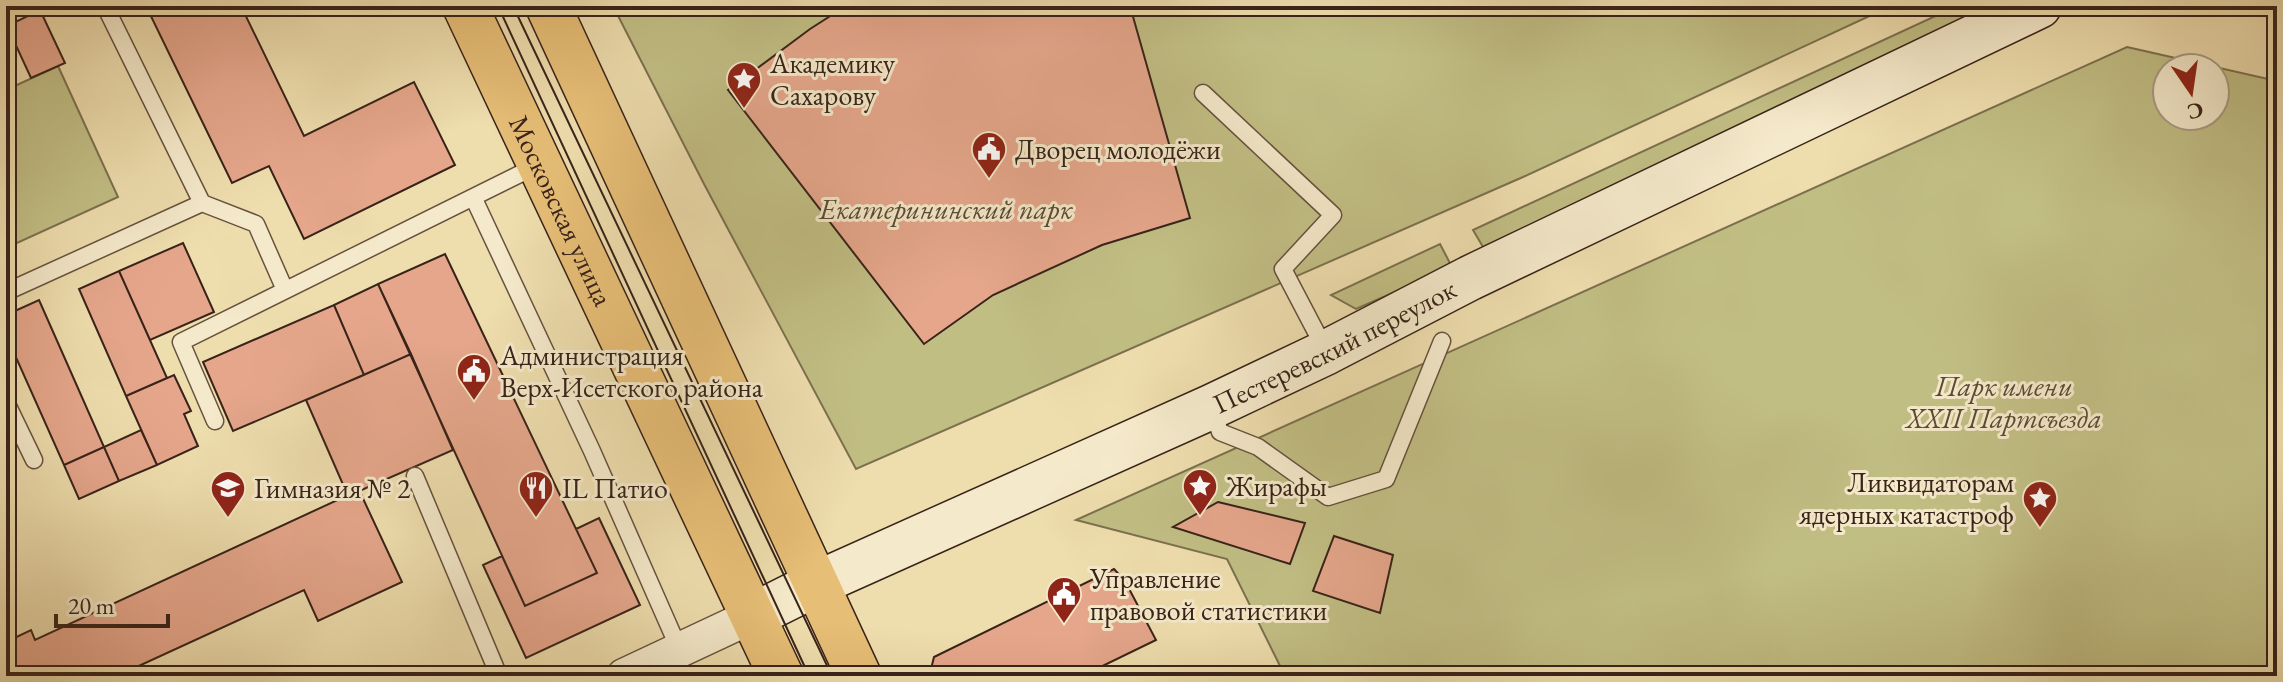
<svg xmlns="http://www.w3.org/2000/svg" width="2283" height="682" viewBox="0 0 2283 682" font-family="'EB Garamond',serif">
<rect width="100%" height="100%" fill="#eeddad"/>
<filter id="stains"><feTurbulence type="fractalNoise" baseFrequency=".0025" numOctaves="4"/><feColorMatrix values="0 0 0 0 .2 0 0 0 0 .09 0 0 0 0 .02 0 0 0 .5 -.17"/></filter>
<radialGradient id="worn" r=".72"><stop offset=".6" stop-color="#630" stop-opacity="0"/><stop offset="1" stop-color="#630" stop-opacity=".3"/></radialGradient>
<path fill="#c1be84" stroke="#7c704e" stroke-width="2" fill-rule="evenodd" d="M613,6H1891L1523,177L856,469L704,184Z
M1957,6H2006L1483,247L1473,230Z
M2127,47L2277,81V676H1285L1227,559L1076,520ZM2167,68H2215V116H2167Z
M58,66L118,197L6,248V90Z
M1440,244L1452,267L1356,309L1331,295Z"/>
<path fill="#e5a68b" stroke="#382319" stroke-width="2" d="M146,6H241L304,136L414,82L455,165L304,239L269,166L232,183Z
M846,6H1130L1190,218L1102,245L993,295L924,344L728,90L810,29Z
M40,10L65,63L31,78L7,26Z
M183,243L214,312L150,340L119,271Z
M445,254L597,573L525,606L378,284Z
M119,271L167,378L126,396L79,289Z
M378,284L411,354L364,375L334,305Z
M39,300L104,447L64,465L6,335V315Z
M334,305L364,375L233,431L203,362Z
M411,354L453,450L348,496L306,400Z
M174,375L191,411L184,414L198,446L157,465L126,396Z
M141,430L157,465L119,481L104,447Z
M104,447L119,481L79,499L64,465Z
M359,490L402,582L318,621L304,590L117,676H12L6,664V642L31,630L35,640Z
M1218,502L1305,523L1290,564L1173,527Z
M599,518L640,605L526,658L483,565L502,556L525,606L597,573L576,529Z
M1334,536L1393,555L1380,613L1313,591Z
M1114,569L1125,581L1156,640L1082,676H935L931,669L934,657Z"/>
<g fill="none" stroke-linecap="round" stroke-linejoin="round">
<g stroke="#66523e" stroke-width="19">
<path id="service" d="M105,6L202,203L256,224L285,290
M1203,93L1333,215L1283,269L1326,351
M474,199L592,451L680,651
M6,292L202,203
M6,402L34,460
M1212,408L1220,432L1258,447L1328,497L1386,479L1442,341
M215,421L181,342L538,165
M415,476L499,676"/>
</g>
<g stroke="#66523e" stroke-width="37">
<path id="minor" d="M624,676L752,616"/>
</g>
<g stroke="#382319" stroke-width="47">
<g id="secondary">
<path id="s1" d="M752,616L816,584L1211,407L1327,352L1470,278L2039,6"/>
</g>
</g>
<g stroke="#382319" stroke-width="47">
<g id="primary">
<path id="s2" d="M465,6L781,676"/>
<path d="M548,6L859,676"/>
</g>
</g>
<use href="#service" stroke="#f4e9ca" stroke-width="16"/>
<use href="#minor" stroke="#f4e9ca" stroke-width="34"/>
<use href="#secondary" stroke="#f4e9ca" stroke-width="44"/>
<use href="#primary" stroke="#e7be76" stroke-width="44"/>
<path stroke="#382319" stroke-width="2" d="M498,6L809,676
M513,6L832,676"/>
</g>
<defs>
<g id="sight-pin" transform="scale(1.8)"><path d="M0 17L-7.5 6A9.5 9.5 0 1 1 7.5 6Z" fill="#8f2418" stroke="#f4e9ca"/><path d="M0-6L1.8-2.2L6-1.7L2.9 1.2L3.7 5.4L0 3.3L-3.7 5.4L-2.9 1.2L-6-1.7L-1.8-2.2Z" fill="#fff"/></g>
<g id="civic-pin" transform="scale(1.8)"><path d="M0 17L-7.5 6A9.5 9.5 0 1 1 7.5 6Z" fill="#8f2418" stroke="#f4e9ca"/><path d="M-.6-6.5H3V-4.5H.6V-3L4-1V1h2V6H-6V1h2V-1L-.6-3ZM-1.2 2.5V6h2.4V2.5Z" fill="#fff"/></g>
<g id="school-pin" transform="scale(1.8)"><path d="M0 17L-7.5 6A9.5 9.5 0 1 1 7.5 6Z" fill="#8f2418" stroke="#f4e9ca"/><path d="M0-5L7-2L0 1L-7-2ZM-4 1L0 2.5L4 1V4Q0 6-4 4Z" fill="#fff"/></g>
<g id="restaurant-pin" transform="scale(1.8)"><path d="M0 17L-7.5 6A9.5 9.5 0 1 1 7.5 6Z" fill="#8f2418" stroke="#f4e9ca"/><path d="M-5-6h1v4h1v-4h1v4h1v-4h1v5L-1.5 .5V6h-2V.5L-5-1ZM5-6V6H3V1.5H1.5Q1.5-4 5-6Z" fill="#fff"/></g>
</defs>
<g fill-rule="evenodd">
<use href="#sight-pin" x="744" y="79"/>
<use href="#civic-pin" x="989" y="149"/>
<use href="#civic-pin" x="474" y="371"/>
<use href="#sight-pin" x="1200" y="486"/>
<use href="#school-pin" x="228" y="488"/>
<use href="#restaurant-pin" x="536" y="488"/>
<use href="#sight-pin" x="2040" y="498"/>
<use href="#civic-pin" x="1064" y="594"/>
</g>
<g text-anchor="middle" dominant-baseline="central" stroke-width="6" stroke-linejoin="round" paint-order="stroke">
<g font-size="28" fill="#382319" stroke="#f4e9ca" text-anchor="start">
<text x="770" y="63">Академику<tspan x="770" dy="32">Сахарову</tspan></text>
<text x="1015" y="149">Дворец молодёжи</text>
<text x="500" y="355">Администрация<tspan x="500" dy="32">Верх-Исетского района</tspan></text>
<text x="2014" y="482" text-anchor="end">Ликвидаторам<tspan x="2014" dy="32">ядерных катастроф</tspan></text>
<text x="1226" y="486">Жирафы</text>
<text x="254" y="488">Гимназия № 2</text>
<text x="562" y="488">IL Патио</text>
<text x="1090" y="578">Управление<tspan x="1090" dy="32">правовой статистики</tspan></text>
</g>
<g font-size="28" font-style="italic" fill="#5a4a34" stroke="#f4e9ca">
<text x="946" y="209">Екатерининский парк</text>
<text x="2004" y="386">Парк имени<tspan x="2004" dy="32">XXII Партсъезда</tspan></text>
</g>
<g font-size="28" fill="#382319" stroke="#f4e9ca">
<text stroke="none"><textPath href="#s2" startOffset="226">Московская улица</textPath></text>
<text stroke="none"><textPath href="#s1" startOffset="642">Пестеревский переулок</textPath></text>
</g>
</g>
<rect width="2283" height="682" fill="none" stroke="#eeddad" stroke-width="32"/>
<rect x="8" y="8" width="2267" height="666" fill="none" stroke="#382319" stroke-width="4"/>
<rect x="16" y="16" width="2251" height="650" fill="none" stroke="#382319" stroke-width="2"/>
<g transform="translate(2191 92) rotate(167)"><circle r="38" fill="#f4e9ca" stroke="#a99a83" stroke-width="2"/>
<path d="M0-6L14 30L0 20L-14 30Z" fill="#8f2418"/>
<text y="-12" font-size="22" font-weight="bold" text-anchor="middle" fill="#382319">С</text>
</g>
<path d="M56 614v12h112v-12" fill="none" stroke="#382319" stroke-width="4"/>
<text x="68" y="614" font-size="24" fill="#382319" stroke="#f4e9ca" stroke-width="6" paint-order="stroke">20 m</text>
<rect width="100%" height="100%" filter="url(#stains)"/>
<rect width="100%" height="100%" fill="url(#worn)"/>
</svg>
